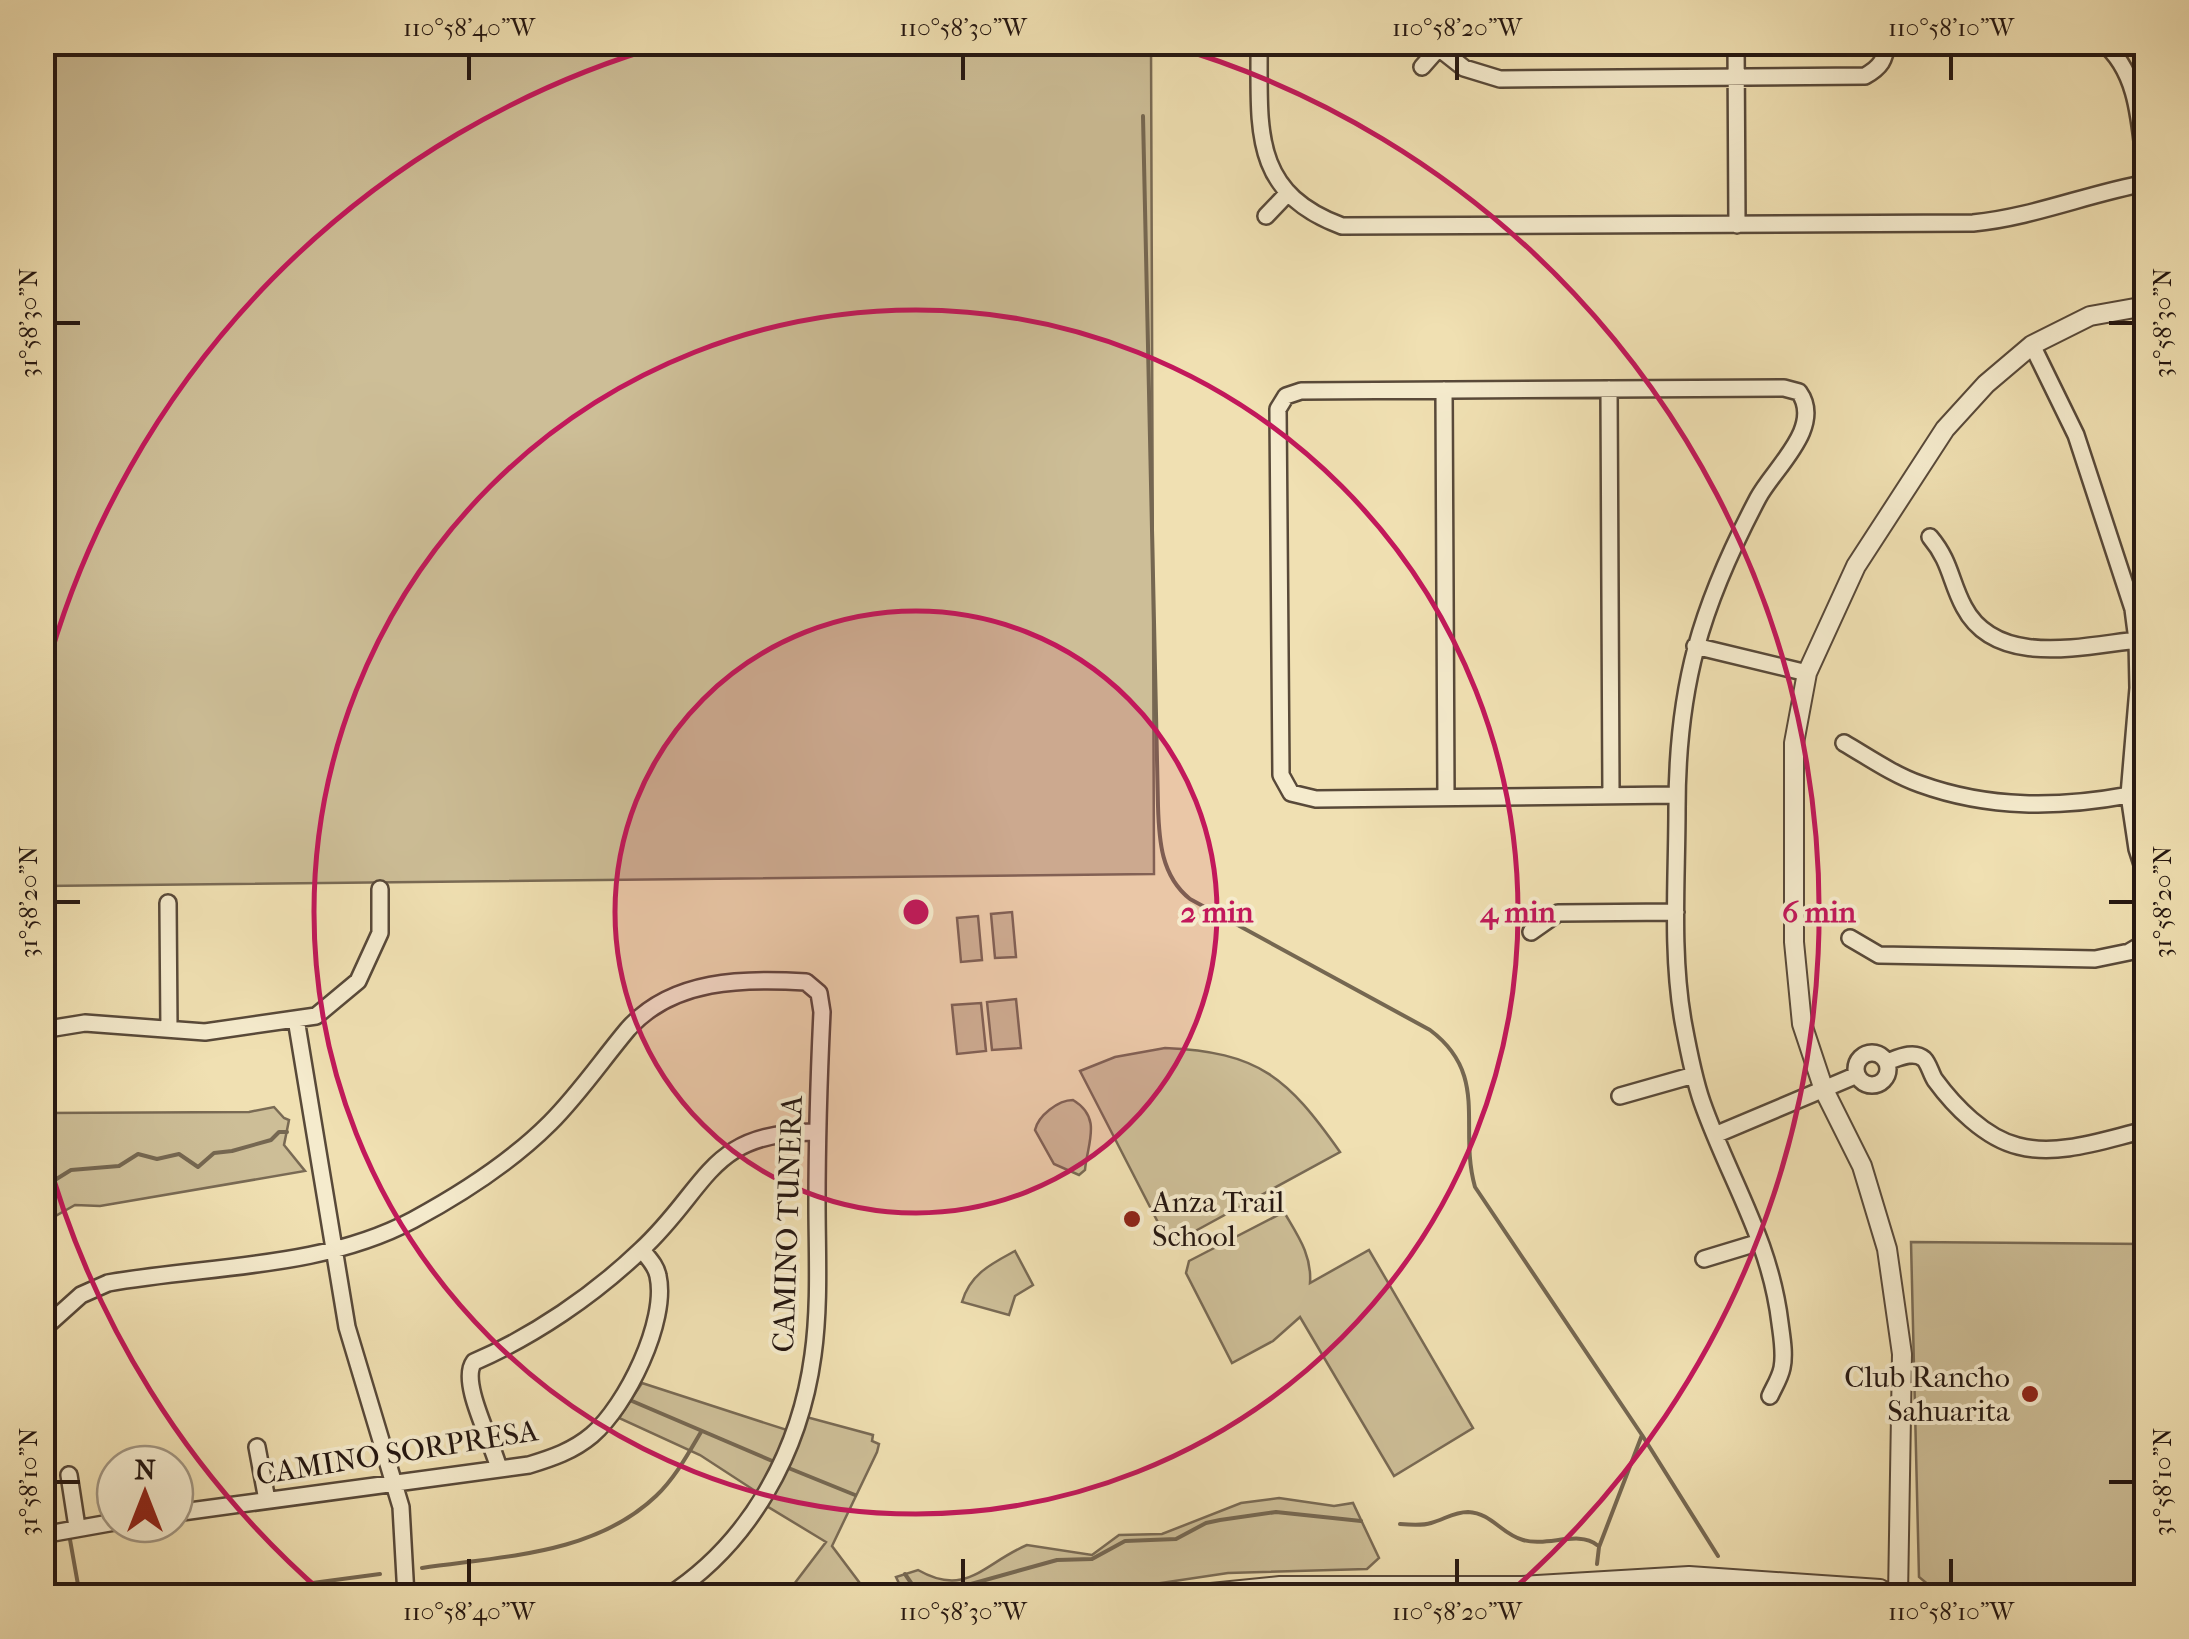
<svg xmlns="http://www.w3.org/2000/svg" width="2189" height="1639" viewBox="0 0 2189 1639" font-family="'IM FELL French Canon',serif">
<rect width="100%" height="100%" fill="#f0e0b2"/>
<filter id="stains"><feTurbulence type="fractalNoise" baseFrequency=".002" numOctaves="4"/><feColorMatrix values="0 0 0 0 .2 0 0 0 0 .09 0 0 0 0 .02 0 0 0 .5 -.17"/></filter>
<radialGradient id="worn" r=".72"><stop offset=".6" stop-color="#630" stop-opacity="0"/><stop offset="1" stop-color="#630" stop-opacity=".3"/></radialGradient>
<path fill="#cdbe97" stroke="#796a54" stroke-width="2.5" d="M42,43H1151L1154,874L43,886Z
M1012,912L1016,957L995,958L991,914Z
M978,916L982,960L961,962L957,918Z
M1016,999L1021,1048L992,1050L987,1002Z
M981,1003L986,1051L957,1054L952,1005Z
M1165,1048C1259,1052 1287,1077 1340,1152L1177,1241L1166,1238L1080,1071L1115,1057Z
M1073,1100C1103,1118 1087,1144 1085,1170L1079,1175L1054,1164L1035,1130C1038,1116 1058,1100 1073,1100Z
M274,1107L284,1118L289,1120L284,1145L305,1171L100,1206L75,1205L43,1223V1113L249,1112Z
M1284,1212C1298,1236 1312,1255 1310,1283L1369,1250L1473,1428L1394,1476L1300,1317L1273,1341L1232,1363L1186,1273L1189,1261Z
M1911,1242L2146,1244V1590L1939,1587L1930,1586L1919,1577Z
M1015,1251L1033,1285L1015,1296L1009,1315L962,1302C970,1274 991,1264 1015,1251Z
M642,1383L793,1432L799,1415L873,1435L872,1441L879,1444L877,1452L832,1546L862,1586L867,1596H785L826,1542L760,1502L763,1496L700,1455L619,1418Z
M1279,1498L1334,1506L1353,1503L1379,1558L1367,1569L1228,1573L1074,1596H905L896,1577L918,1570C967,1598 984,1563 1027,1545L1092,1555L1119,1535L1162,1534L1241,1503Z"/>
<g fill="none" stroke-linecap="round" stroke-linejoin="round">
<path stroke="#756751" stroke-width="4" d="M1143,116L1158,806C1159,840 1161,876 1190,899L1430,1030C1490,1075 1458,1127 1475,1187L1642,1435L1599,1547L1597,1564
M42,1188L71,1170L119,1166L138,1154L157,1159L179,1154L198,1167L214,1153L232,1151L271,1140L279,1132H287
M625,1398L777,1463
M1642,1435L1718,1556
M786,1467L855,1495
M1400,1524C1411,1525 1422,1526 1431,1523C1445,1519 1454,1512 1468,1512C1492,1513 1501,1534 1523,1540C1547,1547 1579,1530 1597,1545
M69,1534L80,1596
M422,1568C502,1556 594,1555 656,1496C675,1478 688,1454 701,1432
M905,1574L920,1596
M215,1596L380,1574
M928,1596L1057,1560L1092,1559L1125,1541L1176,1539L1206,1523L1220,1520L1276,1512L1361,1521"/>
<g stroke="#584939" stroke-width="20">
<path id="minor" d="M1259,42C1260,126 1249,192 1342,226L1973,223C2033,217 2087,194 2146,183
M1431,42L1464,68L1500,79L1865,76C1881,67 1885,60 1887,42
M1736,42L1737,225
M2102,42C2141,73 2140,131 2146,177
M1422,67L1437,50
M1266,216L1287,194
M2032,345L2076,435L2133,609L2137,640L2138,688L2129,795L2137,849L2146,877
M1609,389L1611,795
M1444,390L1446,798
M1930,537C1951,562 1950,581 1964,607C1996,668 2082,646 2137,640
M1695,646L1807,673
M1844,743C1868,757 1894,775 1920,784C1989,809 2059,808 2129,795
M1677,795L1316,799L1291,793L1281,775L1278,409L1286,396L1301,391L1784,388L1799,392C1824,427 1774,468 1758,498C1701,606 1677,685 1677,809C1677,879 1671,952 1683,1021C1688,1048 1693,1076 1702,1102C1729,1179 1770,1239 1780,1323C1782,1338 1785,1354 1782,1368C1780,1378 1774,1387 1770,1396
M168,903L169,1029
M1531,932L1558,913L1676,912
M1850,938L1879,955L2095,959L2129,952L2146,942
M296,1019L347,1327L401,1507L406,1596
M42,1030L85,1023L205,1032L316,1016L358,981L380,933V889
M1856 1069a16 16 0 1 1 32 0a16 16 0 1 1-32 0Z
M1887,1062C1898,1058 1914,1050 1924,1059C1929,1064 1931,1074 1935,1080C1954,1106 1985,1138 2018,1146C2059,1157 2106,1139 2146,1130
M1620,1096L1694,1075
M1715,1135L1857,1075
M1704,1259L1760,1242
M42,1330L81,1295L108,1283C209,1265 321,1269 413,1220C463,1193 510,1163 550,1123C579,1094 602,1060 628,1029C672,979 744,978 806,982L819,993L822,1012C819,1075 817,1139 817,1203C817,1253 820,1305 813,1355C800,1452 750,1543 668,1596
M257,1447L267,1500
M499,1469C493,1443 459,1382 474,1362C534,1336 594,1295 641,1250C709,1187 708,1131 817,1132
M69,1475L77,1527
M175,1513L529,1465C552,1458 573,1451 592,1435C626,1406 668,1321 658,1276C656,1265 648,1258 642,1250
M42,1535L115,1522"/>
</g>
<g stroke="#584939" stroke-width="22">
<path id="tertiary" d="M1181,1596L1280,1586H1522L1689,1576L1880,1589L1892,1596
M1898,1596L1902,1354L1887,1249L1862,1166L1824,1090L1802,1024L1794,942V743L1807,673L1856,566L1945,429L1986,384L2032,345L2090,316L2146,306"/>
</g>
<use href="#minor" stroke="#f5ebcd" stroke-width="15"/>
<use href="#tertiary" stroke="#f5ebcd" stroke-width="18"/>
</g>
<path fill="none" stroke="#251711" stroke-width="4" d="M469,55V80M963,55V80M1457,55V80M1951,55V80M55,323H80M2109,323H2134M55,902H80M2109,902H2134M55,1482H80M2109,1482H2134M469,1559V1584M963,1559V1584M1457,1559V1584M1951,1559V1584"/>
<circle cx="916" cy="912" r="301" fill="#c2185b" fill-opacity=".12"/>
<g fill="none" stroke="#c2185b" stroke-width="5">
<circle cx="916" cy="912" r="301"/>
<circle cx="916" cy="912" r="602"/>
<path d="M324 1594A903 903 0 0 1 44 1146M44 678A903 903 0 0 1 667 44M1165 44A903 903 0 0 1 1508 1594"/>
</g>
<g fill="#8f2418" stroke="#f5ebcd" stroke-width="4">
<circle cx="1132" cy="1219" r="10"/>
<circle cx="2030" cy="1394" r="10"/>
</g>
<g text-anchor="middle" dominant-baseline="central" stroke-width="8" stroke-linejoin="round" paint-order="stroke">
<g font-size="30" fill="#251711" stroke="#f5ebcd" text-anchor="start">
<text x="1152" y="1202">Anza Trail<tspan x="1152" dy="34">School</tspan></text>
<text x="2010" y="1377" text-anchor="end">Club Rancho<tspan x="2010" dy="34">Sahuarita</tspan></text>
</g>
<g font-size="30" fill="#251711" stroke="#f5ebcd">
<text transform="translate(788 1224) rotate(-88)">CAMINO TUNERA</text>
<text transform="translate(397 1453) rotate(-9)">CAMINO SORPRESA</text>
</g>
</g>
<circle cx="916" cy="912" r="15" fill="#c2185b" stroke="#f5ebcd" stroke-width="5"/>
<g font-size="30" text-anchor="middle" font-weight="bold" fill="#c2185b" stroke="#f5ebcd" stroke-width="8" stroke-linejoin="round" paint-order="stroke">
<text x="1217" y="922">2 min</text>
<text x="1518" y="922">4 min</text>
<text x="1819" y="922">6 min</text>
</g>
<rect width="2189" height="1639" fill="none" stroke="#f0e0b2" stroke-width="110"/>
<g transform="translate(145 1494)"><circle r="48" fill="#f5ebcd" stroke="#a29682" stroke-width="2.5"/>
<path d="M0-8L18 38L0 25L-18 38Z" fill="#8f2418"/>
<text y="-15" font-size="28" font-weight="bold" text-anchor="middle" fill="#251711">N</text>
</g>
<rect x="55" y="55" width="2079" height="1529" fill="none" stroke="#251711" stroke-width="4"/>
<g font-size="25" text-anchor="middle" fill="#251711">
<text x="469" y="36">110°58'40"W</text>
<text x="963" y="36">110°58'30"W</text>
<text x="1457" y="36">110°58'20"W</text>
<text x="1951" y="36">110°58'10"W</text>
<text transform="translate(28 323) rotate(-90)" y="9">31°58'30"N</text>
<text transform="translate(2162 323) rotate(-90)" y="9">31°58'30"N</text>
<text transform="translate(28 902) rotate(-90)" y="9">31°58'20"N</text>
<text transform="translate(2162 902) rotate(-90)" y="9">31°58'20"N</text>
<text transform="translate(28 1482) rotate(-90)" y="9">31°58'10"N</text>
<text transform="translate(2162 1482) rotate(-90)" y="9">31°58'10"N</text>
<text x="469" y="1620">110°58'40"W</text>
<text x="963" y="1620">110°58'30"W</text>
<text x="1457" y="1620">110°58'20"W</text>
<text x="1951" y="1620">110°58'10"W</text>
</g>
<rect width="100%" height="100%" filter="url(#stains)"/>
<rect width="100%" height="100%" fill="url(#worn)"/>
</svg>
